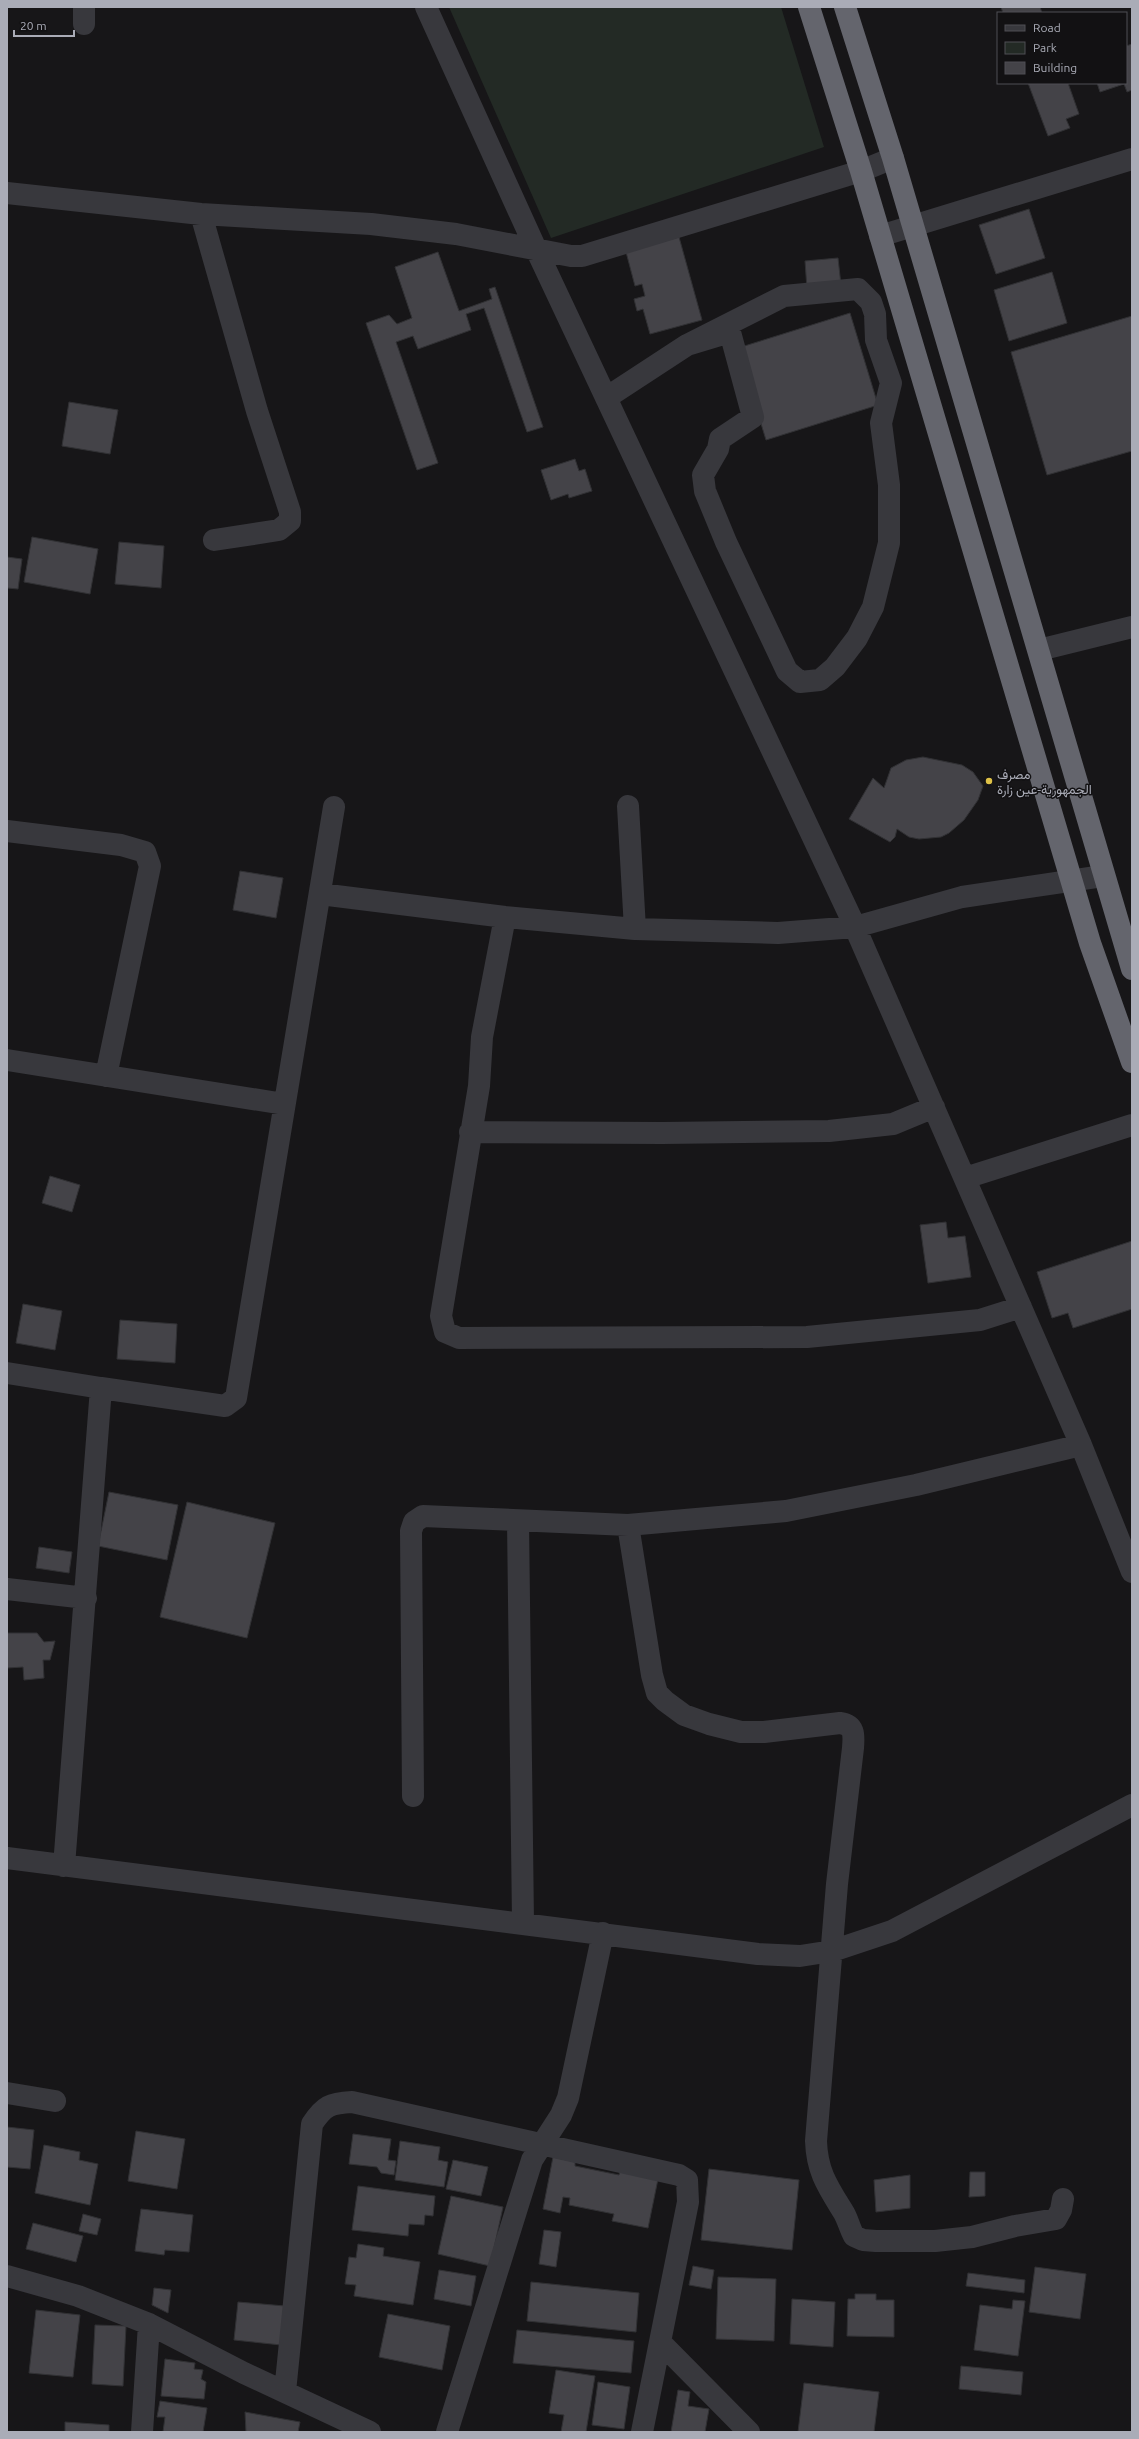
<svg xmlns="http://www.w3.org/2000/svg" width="1139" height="2439" viewBox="0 0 1139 2439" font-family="Ubuntu,Vazirmatn,sans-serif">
<rect width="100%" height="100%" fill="#171618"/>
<path fill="#232a25" d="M449,7H781L824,147L551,238Z"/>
<path fill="#444348" stroke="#313134" d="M1001,7H1040L1042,13H1003Z
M1132,44V90L1127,92L1124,84L1100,92L1097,83H1126V46Z
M1028,83H1068L1079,114L1066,119L1070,128L1048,136Z
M1029,209L1045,258L996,274L979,225Z
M679,237L702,320L650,334L643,309L637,311L634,299L645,296L642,284L635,286L626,252Z
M438,252L459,311L492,299L489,289L495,287L543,427L527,432L484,308L466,314L471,330L418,349L413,336L396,342L438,463L417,470L366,323L389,315L397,324L412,318L395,267Z
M838,258L841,285L807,289L805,261Z
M1052,272L1067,323L1009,341L994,290Z
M850,313L878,405L766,440L738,348Z
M1132,316V451L1047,475L1011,352Z
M69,402L118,410L110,454L62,446Z
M575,459L579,471L585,469L592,491L569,498L568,494L551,500L541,470Z
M32,537L98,549L90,594L24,582Z
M119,542L164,546L161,588L115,584Z
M7,557L22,559L18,589L7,588Z
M923,757L962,765L973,772L983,786L978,800L964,820L949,833L941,837L919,839L909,837L897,829L895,837L890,842L849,819L873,778L884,788L891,768L906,760Z
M240,871L283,878L276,918L233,910Z
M50,1176L80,1185L72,1212L42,1203Z
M946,1222L948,1238L965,1236L971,1277L928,1283L920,1225Z
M1132,1241V1309L1073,1328L1068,1313L1052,1318L1037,1272Z
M23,1304L62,1311L55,1350L16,1343Z
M120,1320L177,1324L175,1363L117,1359Z
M109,1492L178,1505L167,1560L98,1546Z
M187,1502L275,1523L247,1638L160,1617Z
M39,1547L72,1552L69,1573L36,1568Z
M7,1633H37L44,1642L55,1641L50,1660H43L44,1678L24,1680L23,1667L7,1668Z
M7,2127L34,2130L30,2169L7,2167Z
M136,2131L185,2139L177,2189L128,2181Z
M353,2134L391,2139L388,2160L396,2161L394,2175L381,2173L377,2167L349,2164Z
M400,2141L440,2147L438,2160L448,2162L444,2187L395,2180Z
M44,2145L80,2152L79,2160L98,2164L90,2205L35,2193Z
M553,2157L575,2162V2166L619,2175L620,2171L658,2179L648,2228L612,2221L614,2214L569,2205L570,2198L563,2197L560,2213L543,2209Z
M453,2160L488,2167L481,2196L446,2189Z
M709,2169L799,2180L792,2250L701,2240Z
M970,2172H985V2196L969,2197Z
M910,2175V2208L876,2212L874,2180Z
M358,2186L435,2196L433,2216L425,2215L424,2225L409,2224L408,2236L352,2230Z
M451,2196L503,2207L490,2266L438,2254Z
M141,2209L193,2215L189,2252L165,2250L164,2255L135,2251Z
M83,2214L101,2219L97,2235L79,2231Z
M33,2223L83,2236L76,2262L26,2249Z
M544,2230L561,2232L556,2267L539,2264Z
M358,2244L384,2248L383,2256L420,2262L413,2305L354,2296L356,2285L345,2284L349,2257L356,2258Z
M693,2266L714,2270L711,2289L689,2285Z
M1035,2267L1086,2274L1080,2319L1029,2312Z
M439,2270L476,2276L471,2306L434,2299Z
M968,2273L1025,2280L1024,2293L966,2286Z
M718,2277L776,2279L774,2341L716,2339Z
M531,2282L639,2293L636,2332L527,2321Z
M154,2288L171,2290L168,2313L152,2305Z
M855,2294H876V2300H894V2337L847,2336L848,2299H855Z
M792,2299L835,2302L833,2347L790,2344Z
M1013,2300L1025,2301L1018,2356L974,2350L980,2305L1012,2309Z
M238,2302L285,2306L281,2345L234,2340Z
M36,2310L80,2315L73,2377L29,2373Z
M388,2314L450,2326L442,2370L379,2357Z
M95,2325L126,2326L123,2386L92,2384Z
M517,2330L634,2341L631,2373L513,2363Z
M165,2359L195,2363L194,2369L203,2370L201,2379L206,2382L204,2399L161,2396Z
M961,2366L1023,2372L1021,2395L959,2389Z
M556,2370L595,2376L586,2432H561L564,2415L549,2413Z
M598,2382L630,2387L624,2429L592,2425Z
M804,2383L879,2392L874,2432H798Z
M678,2390L690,2392L688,2406L709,2409L705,2432H671Z
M160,2401L207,2408L203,2432H163L165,2417H157Z
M245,2412L300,2422L298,2432H246Z
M65,2422L109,2425V2432H65Z"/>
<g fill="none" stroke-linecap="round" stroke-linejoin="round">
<path stroke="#38383d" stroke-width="22" d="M426,7L536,249L851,918L1081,1445L1132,1572
M84,24V7
M7,193L201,214L371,224L456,234L571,256H582L861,171L893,158
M201,214L257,411L290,512V521L279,530L214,540
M880,236L1132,159
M606,398L687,345L784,296L858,289L871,302L875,314L876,340L891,383L881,423L889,485V543L873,607L857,638L835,667L820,680L800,682L787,671L726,542L705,491L703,475L718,449L720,439L753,417L730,332L687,345
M1039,650L1132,627
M628,806L635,929
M7,831L121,845L145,852L150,866L106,1076
M320,894L505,917L635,929L778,933L855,927L962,897L1103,876
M505,917L482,1037L479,1086L441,1316L445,1332L459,1338L807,1337L980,1320L1021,1307
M7,1060L284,1104
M470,1132L662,1133L829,1131L893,1124L934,1107
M965,1178L1132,1125
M7,1373L101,1388L64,1866
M101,1388L225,1406L236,1398L334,807
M518,1521L523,1922
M628,1525L652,1675L657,1693L665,1701L684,1715L709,1724L741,1732H764L840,1723C855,1725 854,1735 853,1748L837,1884L816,2141C817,2172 828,2187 844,2213C848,2220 850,2229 854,2236L863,2240L876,2241H935L972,2237L1015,2226L1056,2219L1061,2210L1063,2199
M7,1589L86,1598
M413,1796L411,1531L414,1522L423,1516L628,1525L786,1511L916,1485L1081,1445
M7,1858L758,1954L800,1956L832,1951L892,1931L1132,1805
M7,2093L55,2101
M7,2276L78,2296L149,2324L244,2373L370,2432
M661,2343L749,2432
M285,2392L312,2124C324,2106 330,2103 352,2102L679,2175L687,2180L688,2202L642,2432
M142,2432L149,2324
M447,2432L532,2160L561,2115L568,2098L603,1933"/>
<path stroke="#64656d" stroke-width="22" d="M809,7L861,171L1090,943L1132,1062
M845,7L893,158L1132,969"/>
</g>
<circle fill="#dfc247" stroke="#121113" stroke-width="1.5" cx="989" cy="781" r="4"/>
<g text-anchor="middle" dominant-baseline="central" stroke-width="3" stroke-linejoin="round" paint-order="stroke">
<g font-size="13" fill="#aaacb7" stroke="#121113" text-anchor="start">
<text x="997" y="774">مصرف<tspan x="997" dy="15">الجمهورية-عين زارة</tspan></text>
</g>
</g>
<rect width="1139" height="2439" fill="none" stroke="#aaacb7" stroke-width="16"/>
<rect x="997" y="12" width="130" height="72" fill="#121113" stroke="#4f4f55"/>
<rect x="1005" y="25" width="20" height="6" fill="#38383d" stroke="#4f4f55"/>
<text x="1033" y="32" font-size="12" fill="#aaacb7">Road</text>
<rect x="1005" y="42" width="20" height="12" fill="#232a25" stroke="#4f4f55"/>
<text x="1033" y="52" font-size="12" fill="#aaacb7">Park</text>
<rect x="1005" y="62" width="20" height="12" fill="#444348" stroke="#4f4f55"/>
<text x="1033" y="72" font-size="12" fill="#aaacb7">Building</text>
<path d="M14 30v6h60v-6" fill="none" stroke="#aaacb7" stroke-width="2"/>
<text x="20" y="30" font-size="12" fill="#aaacb7" stroke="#121113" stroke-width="3" paint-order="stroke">20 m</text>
</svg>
